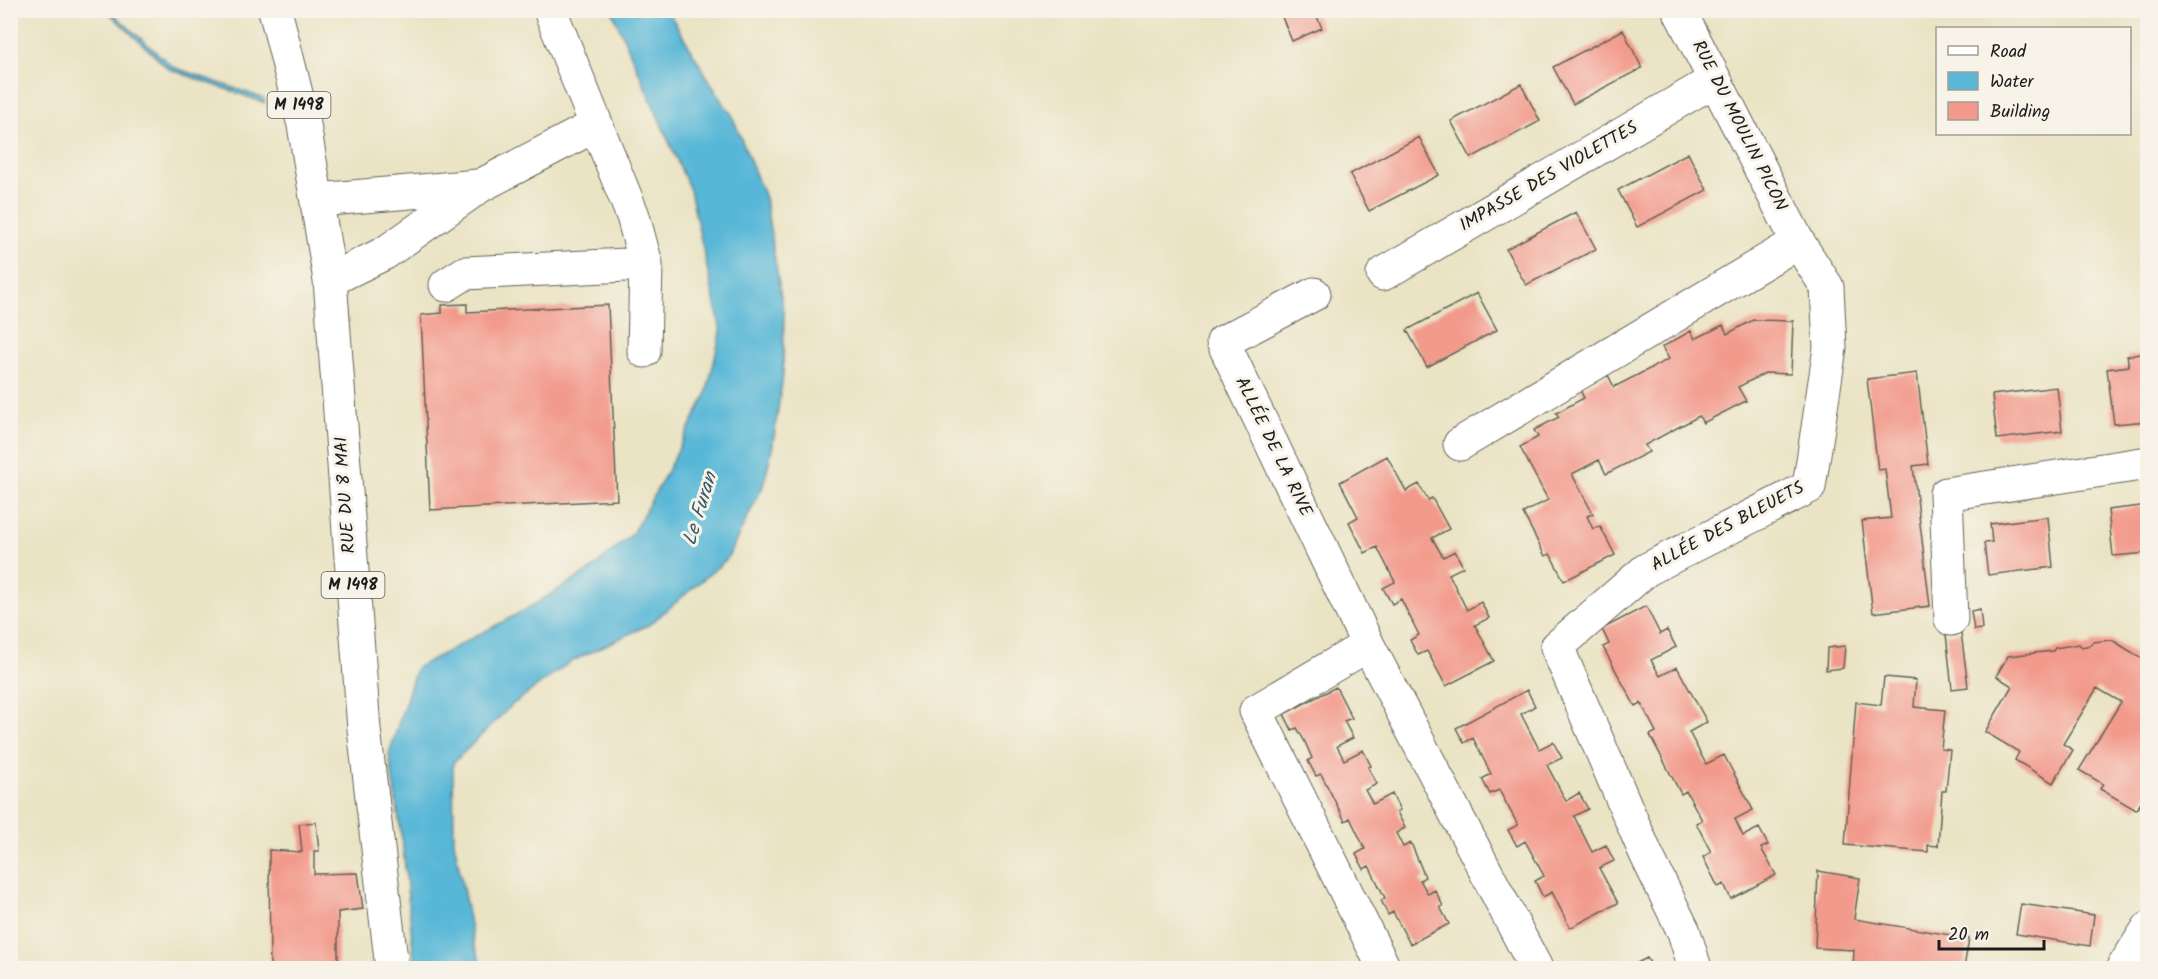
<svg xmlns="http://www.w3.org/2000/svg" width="2158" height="979" viewBox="0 0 2158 979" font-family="Kalam,sans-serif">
<rect width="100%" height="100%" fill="#f7f3e8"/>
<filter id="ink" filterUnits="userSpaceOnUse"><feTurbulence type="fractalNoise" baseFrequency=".0167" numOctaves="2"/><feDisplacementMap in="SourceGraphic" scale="12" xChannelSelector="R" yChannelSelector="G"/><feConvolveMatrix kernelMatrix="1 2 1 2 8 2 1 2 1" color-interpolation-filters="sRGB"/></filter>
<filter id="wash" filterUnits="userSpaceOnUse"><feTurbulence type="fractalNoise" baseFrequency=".008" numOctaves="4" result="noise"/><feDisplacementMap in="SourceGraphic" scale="24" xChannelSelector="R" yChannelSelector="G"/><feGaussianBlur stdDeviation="1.35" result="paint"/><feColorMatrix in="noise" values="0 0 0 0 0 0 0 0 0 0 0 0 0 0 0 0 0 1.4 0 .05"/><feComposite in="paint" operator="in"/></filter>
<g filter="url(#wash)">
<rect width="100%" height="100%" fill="#eae3c4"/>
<path fill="#59b7d7" stroke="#3a6a7a" stroke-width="1.5" d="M107,11H112L116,16L173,67L263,98L265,103L169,69Z
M612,11H668L724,105L731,113L765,198L784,315L783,375L772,450L763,486L727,559L650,624L570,662L512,705L453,763L454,842L474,945L483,968H415L403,847L389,754L416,668L523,611L591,570L632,534L662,481L706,395L721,331L690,190Z"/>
<g id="blocks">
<path fill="#f29a8b" d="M1279,10H1314L1322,28L1292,41Z
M1623,30L1642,68L1573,104L1553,67Z
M1521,84L1540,121L1471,158L1451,121Z
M1419,137L1439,175L1369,211L1350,174Z
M1688,153L1707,190L1637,227L1618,190Z
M1576,212L1596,249L1526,285L1506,249Z
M1477,293L1497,330L1427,367L1407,330Z
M467,304V312L608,305L617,500L430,510L421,315L442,313V305Z
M1753,320L1793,321L1791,374L1765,373L1738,387L1746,401L1703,423L1699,416L1645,445L1649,452L1606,474L1599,460L1572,474L1593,514L1587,516L1593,529L1600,526L1615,555L1564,581L1550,554L1545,556L1523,513L1548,500L1520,447L1538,437L1534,430L1559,417L1556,413L1584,398L1580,390L1608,375L1614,387L1669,359L1662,347L1691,331L1695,339L1723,325L1727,334Z
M2148,353V421L2114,424L2107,369L2129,366L2127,356Z
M1917,373L1928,464L1913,466L1930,606L1873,613L1862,521L1891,518L1885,469L1878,470L1867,379Z
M2057,387L2062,431L1997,439L1992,395Z
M1387,456L1406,491L1419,484L1428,500L1432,498L1449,529L1432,538L1443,557L1455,551L1463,567L1449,574L1467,610L1481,602L1489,618L1475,625L1494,661L1446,686L1427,651L1418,655L1410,640L1419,635L1401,599L1392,604L1383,588L1395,582L1377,547L1365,553L1349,522L1358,517L1340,482Z
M2148,505V553L2113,556L2108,510Z
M2048,517L2053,567L1988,575L1984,543L1992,542L1990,524Z
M1646,606L1660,634L1667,630L1676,647L1651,660L1660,676L1677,667L1707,722L1689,732L1706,764L1724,755L1753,810L1735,819L1743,836L1759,828L1768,845L1761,848L1776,875L1731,899L1724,884L1718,887L1703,857L1711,852L1696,823L1702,820L1686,791L1681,794L1650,735L1656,732L1641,703L1635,706L1603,647L1609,644L1602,629Z
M1980,609L1982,629L1974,630L1971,611Z
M1961,632L1968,687L1952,689L1946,634Z
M2112,640L2146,661L2148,658V792L2136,810L2100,789L2103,784L2079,770L2121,702L2097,688L2063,744L2073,750L2053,783L2015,760L2019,752L1985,732L2012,686L1996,676L2008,656L2053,651L2055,648L2079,644L2082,647L2091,645L2093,642Z
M1845,646L1843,668L1826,670L1827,648Z
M1884,677L1916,680L1914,707L1945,710L1941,749L1950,750L1946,791H1942L1938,846L1928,845V852L1845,845L1856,702L1881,705Z
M1336,687L1352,718L1344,721L1353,738L1337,746L1344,760L1363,750L1371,766L1368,767L1377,784L1365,790L1373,804L1392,794L1400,810L1397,812L1405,828L1396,833L1403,847L1411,843L1425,877L1420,880L1428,894L1435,890L1443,906L1440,907L1449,924L1410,944L1393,912L1388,915L1381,900L1385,898L1369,866L1364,869L1356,854L1365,849L1350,818L1345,821L1321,774L1316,776L1308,761L1312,758L1305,742L1297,728L1292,730L1284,714Z
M1527,690L1535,706L1521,714L1539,749L1553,742L1562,758L1547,765L1566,801L1579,793L1588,809L1574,816L1592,852L1606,845L1614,861L1599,868L1618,903L1570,928L1552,892L1543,897L1535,881L1544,876L1525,841L1517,846L1508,830L1518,825L1499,790L1490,794L1482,779L1491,774L1473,738L1464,743L1456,728Z
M316,822L319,851H314V874L358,873L363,909L338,912V968H270L269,850L302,852L299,824Z
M1818,871L1860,878L1854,919L1969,938L1964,968H1853L1854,950L1815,948Z
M2021,904L2094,915L2090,946L2016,934Z
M1647,958L1653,968H1627Z"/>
</g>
</g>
<g filter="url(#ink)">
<use href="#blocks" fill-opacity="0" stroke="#646257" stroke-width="1.5"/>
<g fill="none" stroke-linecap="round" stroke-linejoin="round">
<g stroke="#646257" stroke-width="35">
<path id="minor" d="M1679,10L1798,242L1827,287L1830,348L1809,487L1646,570L1557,647L1646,854L1684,932L1695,968
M318,200L478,186
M1383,274L1715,80
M330,280L385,253L480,186L596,125
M446,285L465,273L646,264L633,216L550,10
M1314,294L1223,342L1368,645
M644,351L646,264
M1460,444L1798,242
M1951,619L1946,494L2148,463
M1384,968L1256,711L1368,645L1536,968"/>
</g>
<g stroke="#646257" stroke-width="35">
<path id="major" d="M275,10L304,125L330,280L364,729L392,968
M2123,968L2148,929"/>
</g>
<use href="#minor" stroke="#fff" stroke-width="33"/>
<use href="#major" stroke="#fff" stroke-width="33"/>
</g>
</g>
<g text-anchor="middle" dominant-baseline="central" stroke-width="6" stroke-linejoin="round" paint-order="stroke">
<g fill="#f7f3e8" stroke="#5e5c59" stroke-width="1.5">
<rect x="267.5" y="92" width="63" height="26" rx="4.5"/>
<rect x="321.5" y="572" width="63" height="26" rx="4.5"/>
</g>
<g font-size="16" font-weight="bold" fill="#1c1c1c">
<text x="299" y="105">M 1498</text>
<text x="353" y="585">M 1498</text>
</g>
<g font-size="18" fill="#1c1c1c" stroke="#f7f3e8">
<text transform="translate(1739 126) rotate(63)">RUE DU MOULIN PICON</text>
<text transform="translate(1549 177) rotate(-30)">IMPASSE DES VIOLETTES</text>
<text transform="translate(1273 447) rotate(64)">ALLÉE DE LA RIVE</text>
<text transform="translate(346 495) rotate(-94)">RUE DU 8 MAI</text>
<text transform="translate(1728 527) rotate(-28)">ALLÉE DES BLEUETS</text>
</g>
<g font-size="20" font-style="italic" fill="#345a67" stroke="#f7f3e8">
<text transform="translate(701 509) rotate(-73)">Le Furan</text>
</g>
</g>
<rect width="2158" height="979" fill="none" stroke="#f7f3e8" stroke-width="36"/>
<rect x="1936" y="27" width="195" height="108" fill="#f7f3e8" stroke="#9f9d96" stroke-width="1.5"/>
<rect x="1948" y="46" width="30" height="9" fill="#ffffff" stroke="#9f9d96" stroke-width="1.5"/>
<text x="1990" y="57" font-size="18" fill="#1c1c1c">Road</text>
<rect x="1948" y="72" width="30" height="18" fill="#59b7d7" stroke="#9f9d96" stroke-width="1.5"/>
<text x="1990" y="87" font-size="18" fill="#1c1c1c">Water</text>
<rect x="1948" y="102" width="30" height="18" fill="#f29a8b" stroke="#9f9d96" stroke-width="1.5"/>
<text x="1990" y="117" font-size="18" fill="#1c1c1c">Building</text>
<path d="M1939 940v9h105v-9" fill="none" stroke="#1c1c1c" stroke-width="3"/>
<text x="1948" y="940" font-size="18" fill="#1c1c1c" stroke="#f7f3e8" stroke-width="4.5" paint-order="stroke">20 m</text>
</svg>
